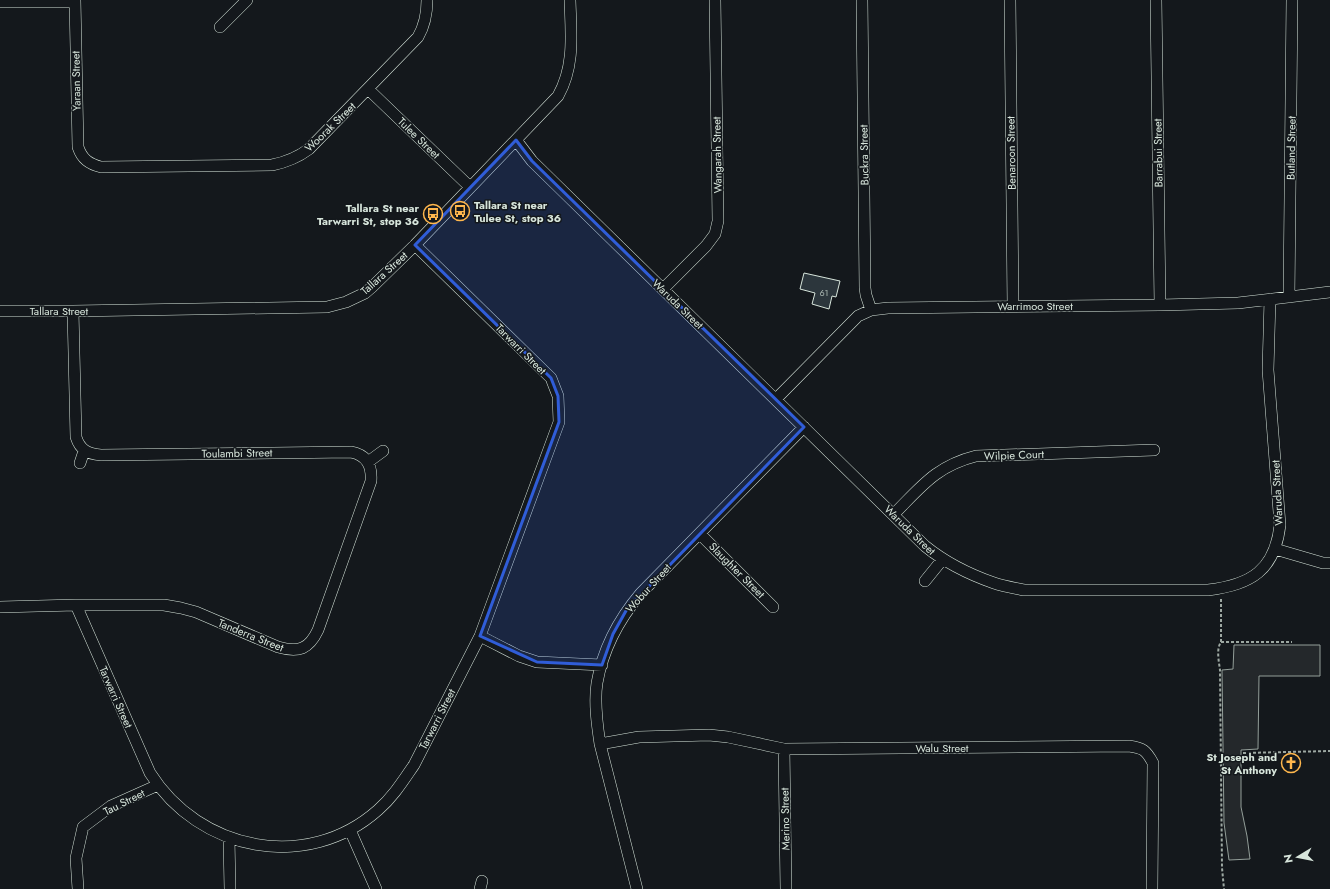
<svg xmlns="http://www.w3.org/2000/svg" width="1330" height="889" viewBox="0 0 1330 889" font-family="Jost,sans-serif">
<rect width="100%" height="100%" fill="#14181c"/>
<path fill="#24282b" stroke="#939e99" d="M1234,645H1320V676H1259L1258,749L1241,750V807L1247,836L1250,859L1229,860L1224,823L1222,670L1233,669Z"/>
<path fill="#2c363c" stroke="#d8e6dc" d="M804,273L840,281L836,297L832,296L829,309L812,304L815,293L800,289Z"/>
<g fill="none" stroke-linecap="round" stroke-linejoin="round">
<g stroke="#d8e6dc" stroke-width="12">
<path id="street" d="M75,0L78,147C82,159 89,164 101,167L272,165C287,162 297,158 309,149L418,37C425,25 427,14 427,0
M862,0L865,288L866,295L871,310
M1010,0L1013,306
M1156,0L1160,305
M0,2H75
M220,27L247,0
M368,89L470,187
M516,140L532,161L925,546C946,563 968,574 994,583C1003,586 1014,588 1024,590H1208C1251,585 1275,570 1280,525L1268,370L1270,299
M663,289L706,246L715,234L718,221L715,0
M1289,297L1292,0
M0,311H73L327,307L346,302L365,293L372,287L415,245L558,96C575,66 571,34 570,0
M776,399L858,316L871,310L888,308L1160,305L1238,303L1330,292
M368,462L383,451
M80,463L84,451
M894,514C921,487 936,466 976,456L1154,450
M700,534L773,607
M1275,549L1323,563H1330
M925,581L942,560
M76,605L150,773C199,851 307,873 378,810C393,797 403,781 414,765L480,636L559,422L558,396L551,378L415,245
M0,607L76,605H164L181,608L196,612L278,647C299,653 309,649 318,630L371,481C372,466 367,455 351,452L101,455C88,454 80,450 76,437L73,311
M480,636L519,656L537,662L602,665
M600,744L639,737L709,735L728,737L784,749L1129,746C1143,748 1146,750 1153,763L1152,889
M784,749L786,889
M350,830L376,889
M229,838L230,889
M78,889L76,858L83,827L111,806L158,785
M480,889L482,881
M637,889L600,744C597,724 594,702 597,683C603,648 619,619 641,593L804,427"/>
</g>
<path stroke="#9da8a2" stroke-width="2" stroke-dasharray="3 2" stroke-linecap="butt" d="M1221,599V642C1216,649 1219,662 1220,670L1222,868L1224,889
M1221,642H1292
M1243,753L1330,751"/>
<use href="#street" stroke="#14181c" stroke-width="11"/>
</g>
<path fill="#305dd8" fill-opacity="0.2" stroke="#305dd8" stroke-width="3" stroke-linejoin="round" d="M516,140L532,161L804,427L627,609L613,634L602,665L537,662L480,636L559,422L558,396L551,378L415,245Z"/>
<defs>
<g id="bus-ring" transform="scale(1)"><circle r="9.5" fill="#14181c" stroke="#ffb74d" stroke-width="1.5"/><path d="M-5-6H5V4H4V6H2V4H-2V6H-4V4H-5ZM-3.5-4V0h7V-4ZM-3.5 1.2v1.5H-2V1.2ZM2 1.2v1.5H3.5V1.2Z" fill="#ffb74d"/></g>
<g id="church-ring" transform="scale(1)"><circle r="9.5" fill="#14181c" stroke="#ffb74d" stroke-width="1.5"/><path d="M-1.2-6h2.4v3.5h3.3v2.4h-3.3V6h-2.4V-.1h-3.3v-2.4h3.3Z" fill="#ffb74d"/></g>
</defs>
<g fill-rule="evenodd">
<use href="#bus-ring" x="460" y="211"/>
<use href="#bus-ring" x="433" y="214"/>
<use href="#church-ring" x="1291" y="763"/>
</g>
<g text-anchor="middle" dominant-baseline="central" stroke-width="3" stroke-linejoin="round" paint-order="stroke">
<g font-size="9" fill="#adbab4">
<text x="824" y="292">61</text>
</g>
<g font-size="11" fill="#d8e6dc" stroke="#14181c">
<text transform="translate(76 81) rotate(-91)">Yaraan Street</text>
<text transform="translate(330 127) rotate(-44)">Woorak Street</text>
<text transform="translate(419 138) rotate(44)">Tulee Street</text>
<text transform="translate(1291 148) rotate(-89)">Butland Street</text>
<text transform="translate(1011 153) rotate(-91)">Benaroon Street</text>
<text transform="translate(1158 153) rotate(-91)">Barrabui Street</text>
<text transform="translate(717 155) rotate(-91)">Wangarah Street</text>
<text transform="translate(864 155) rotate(-91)">Buckra Street</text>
<text transform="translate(384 273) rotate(-42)">Tallara Street</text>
<text transform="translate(678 304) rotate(44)">Waruda Street</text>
<text x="1035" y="306">Warrimoo Street</text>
<text x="59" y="311">Tallara Street</text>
<text transform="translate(521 349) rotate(45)">Tarwarri Street</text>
<text transform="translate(237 453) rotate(-1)">Toulambi Street</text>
<text transform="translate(1014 455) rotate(-2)">Wilpie Court</text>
<text transform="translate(1277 493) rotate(-93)">Waruda Street</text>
<text transform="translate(910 530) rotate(44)">Waruda Street</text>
<text transform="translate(737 570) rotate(45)">Slaughter Street</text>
<text transform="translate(648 588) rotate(-48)">Wobur Street</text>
<text transform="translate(251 635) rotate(22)">Tanderra Street</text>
<text transform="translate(116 697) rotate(66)">Tarwarri Street</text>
<text transform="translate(437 719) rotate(-63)">Tarwarri Street</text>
<text x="942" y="748">Walu Street</text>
<text transform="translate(124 802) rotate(-27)">Tau Street</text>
<text transform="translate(785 819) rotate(-91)">Merino Street</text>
</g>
<g font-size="11" font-weight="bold" fill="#d8e6dc" stroke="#14181c" text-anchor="end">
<text x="474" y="205" text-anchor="start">Tallara St near<tspan x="474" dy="13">Tulee St, stop 36</tspan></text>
<text x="419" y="208">Tallara St near<tspan x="419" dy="13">Tarwarri St, stop 36</tspan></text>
<text x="1277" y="757">St Joseph and<tspan x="1277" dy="13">St Anthony</tspan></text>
</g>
</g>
<g transform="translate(1298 857) rotate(260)" stroke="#14181c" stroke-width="3" paint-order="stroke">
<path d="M0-3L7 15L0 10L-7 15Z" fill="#d8e6dc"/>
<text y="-6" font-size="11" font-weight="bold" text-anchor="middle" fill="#d8e6dc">N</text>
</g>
</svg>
